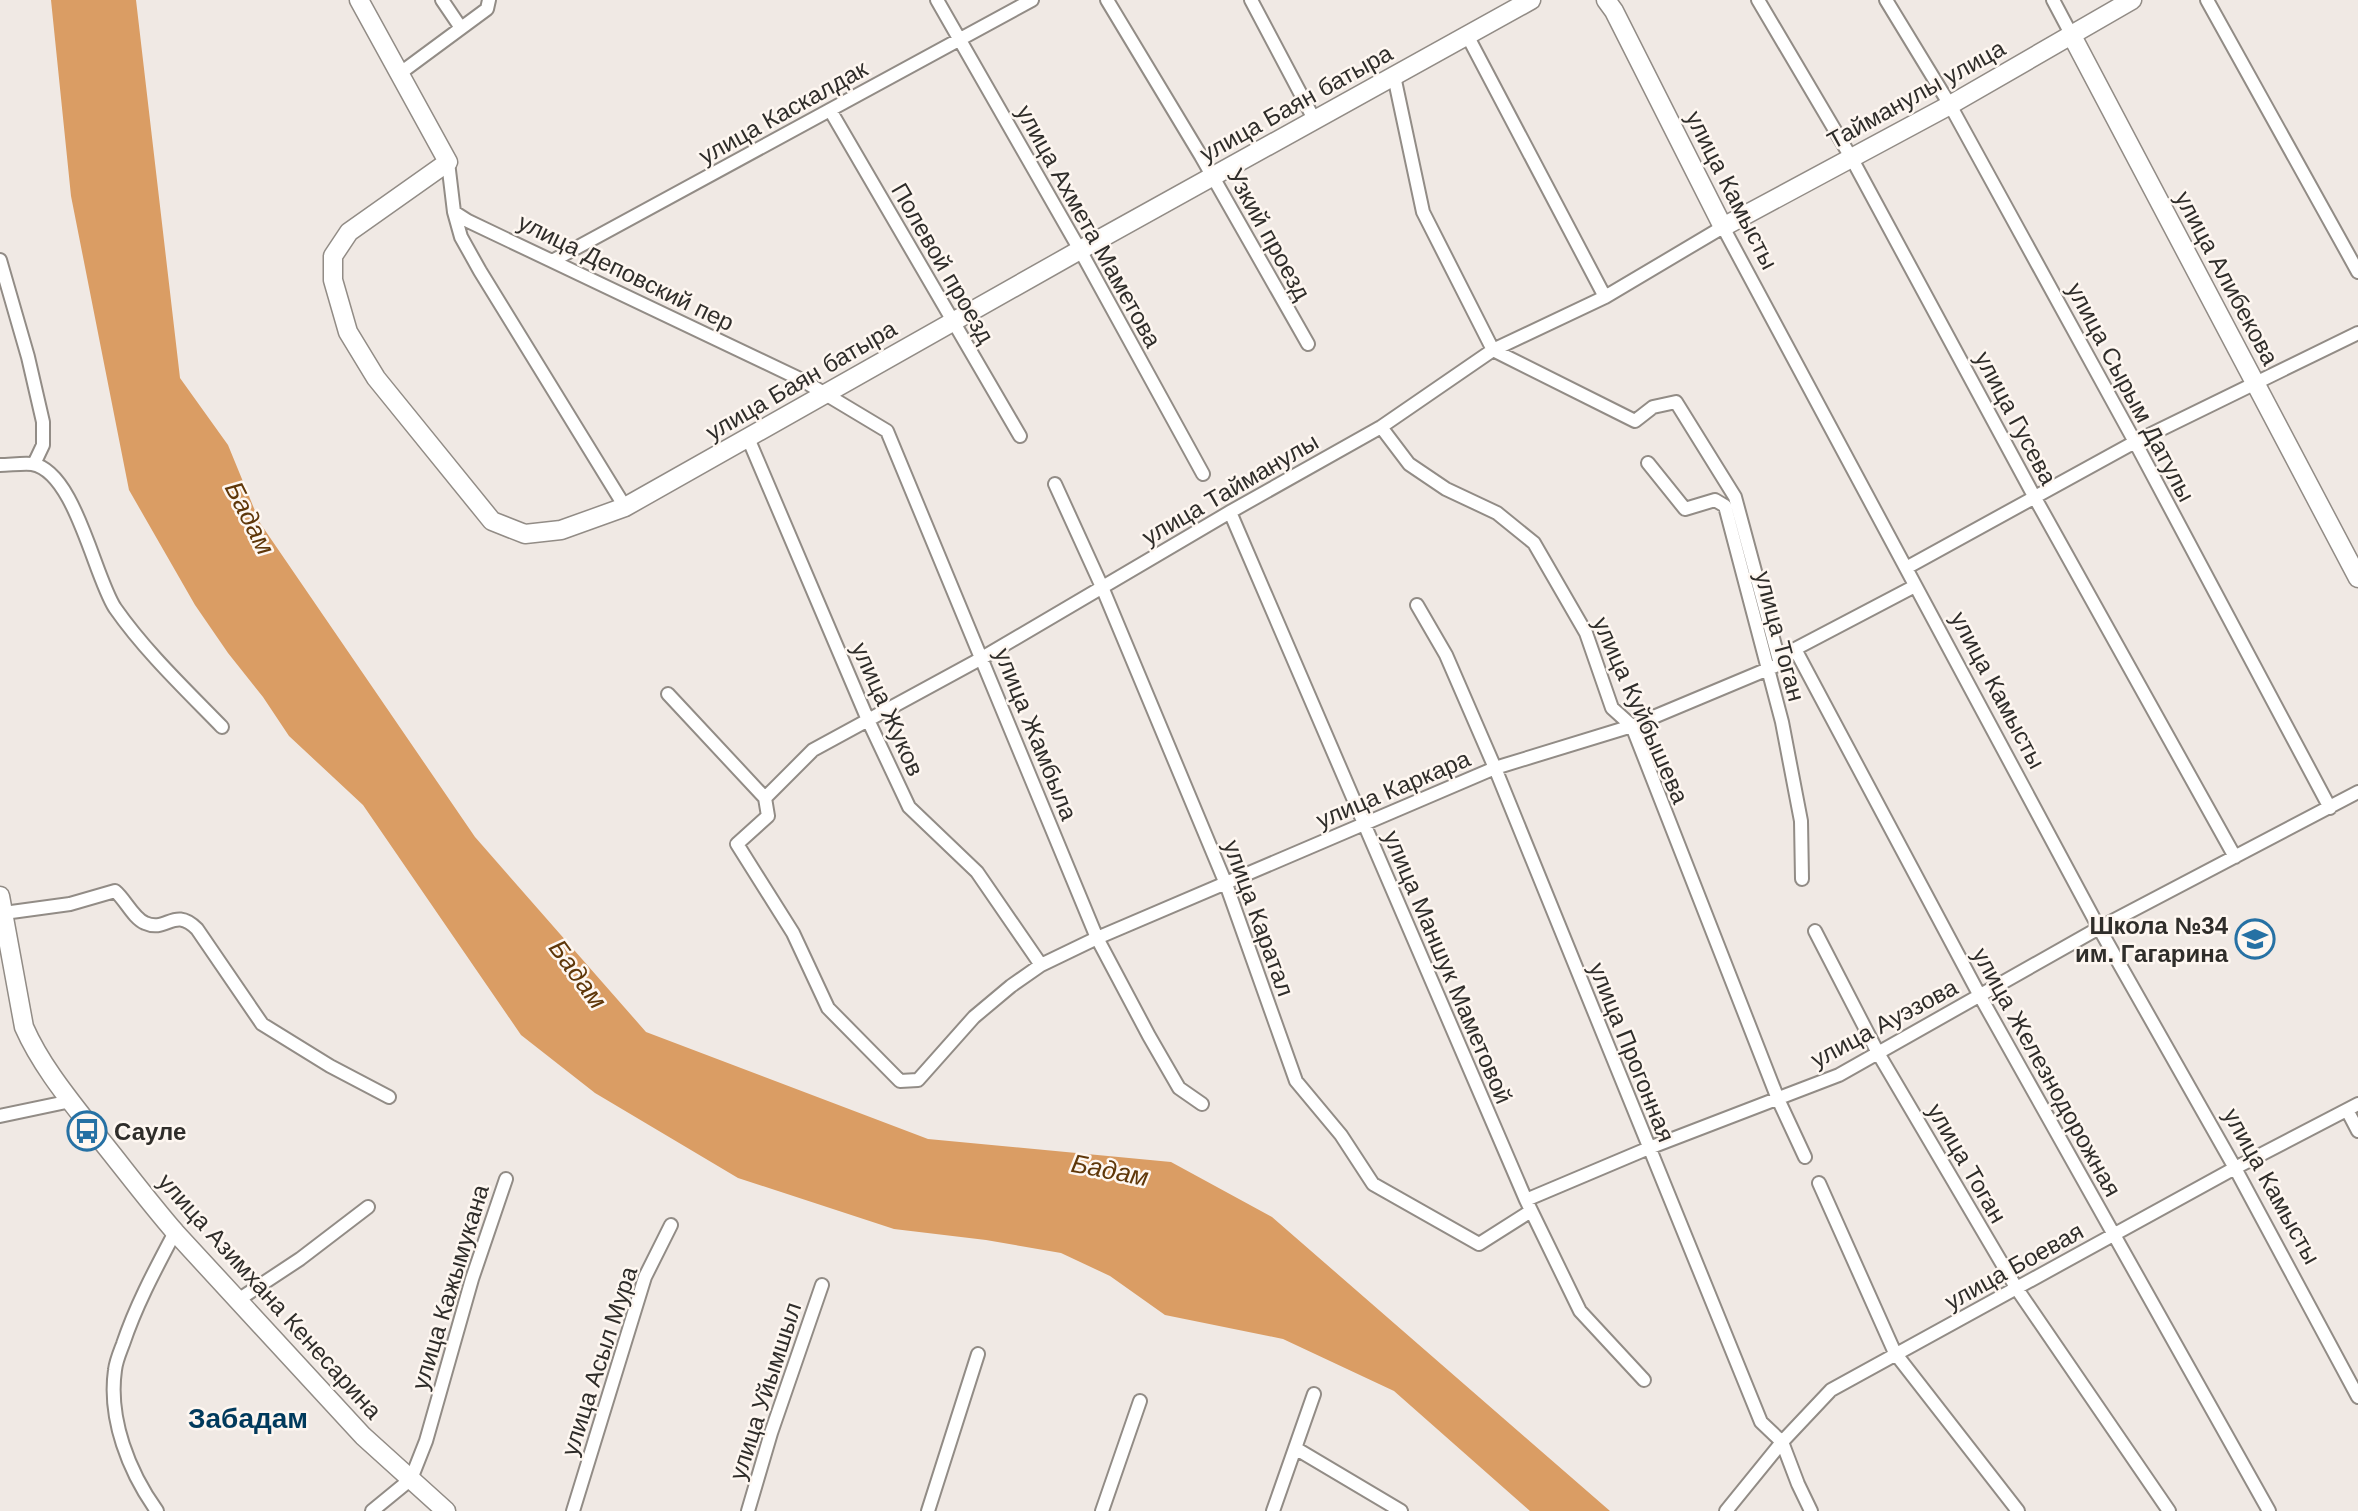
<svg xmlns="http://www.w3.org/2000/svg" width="2358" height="1511" viewBox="0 0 2358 1511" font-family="Arial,sans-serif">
<rect width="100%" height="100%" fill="#f0e9e4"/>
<path fill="#da9d64" d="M51,0H136L180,378L228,445L260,523L475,837L646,1032L928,1139L1171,1162L1272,1217L1610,1511H1530L1394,1391L1283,1339L1165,1315L1110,1276L1061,1253L986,1240L894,1229L738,1178L595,1093L521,1035L363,805L289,736L263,697L228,653L195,605L129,490L71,196Z"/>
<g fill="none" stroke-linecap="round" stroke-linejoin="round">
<g stroke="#928c86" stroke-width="16">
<path id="street" d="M442,0L461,28
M937,0L1080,250L1203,474
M1107,0L1201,156L1308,344
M1251,0L1315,121
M1758,0L1852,159L2035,498L2235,857
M1886,0L1950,105L2135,442L2330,808
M2053,0L2071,34
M2207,0L2358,272
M1467,35L1605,297
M399,74L487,9L489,0
M1394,76L1423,212L1493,350L1635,421L1653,407L1676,402L1735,497L1780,664
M830,110L1020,436
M448,162L454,212L468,221L802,380L887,431L1097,938L1149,1036L1179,1088L1202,1104
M454,212L461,237L480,271L625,507
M0,260L28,357L43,422V445L34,464
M554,260L1032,0
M1381,427L1409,464L1446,489L1497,513L1534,543L1586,633L1612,708L1632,726L1778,1099L1805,1157
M748,438L868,720L909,807L977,872L1041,965
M1648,463L1685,509L1715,500L1725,506L1782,722L1801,821L1802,879
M0,465C10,465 22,463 32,464C75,471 94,576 115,608C145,651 185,689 222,727
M1055,484L1102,587L1226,884L1296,1081L1341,1135L1373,1184L1479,1244L1531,1211
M1230,512L1526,1200L1580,1311L1644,1380
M1906,568L2135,442L2358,333
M1417,605L1446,655L1495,768L1761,1422L1782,1442L1798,1484L1811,1511
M1795,649L1980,996L2269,1511
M668,694L765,798L768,816L737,844L793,933L828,1008L900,1081L918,1080L974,1017L1011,986L1041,965L1097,938L1495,768L1632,726L1780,664L1795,649L1915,586
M765,798L813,750L982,658L1230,512L1381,427L1493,350L1605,297L1723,227L2099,928L2235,1168L2358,1397
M4,913L70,904L115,891C125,899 133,918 145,923C167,933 174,906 197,929L262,1024L330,1066L389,1097
M1815,931L1878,1053L2017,1289L2169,1511
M2347,1110L2358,1131
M0,1116L71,1101
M1819,1183L1895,1353L2018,1511
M1526,1200L1649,1148L1839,1075L2099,928L2358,792
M238,1300L300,1259L368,1207
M1295,1448L1401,1511
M157,1511C129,1472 108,1419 115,1370C116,1361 120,1352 123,1344C136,1305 156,1268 175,1232
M372,1511L411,1479L426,1441L472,1279L506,1179
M573,1511L645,1277L671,1225
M748,1511L771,1433L822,1285
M928,1511L978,1354
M1102,1511L1140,1401
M1273,1511L1314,1394
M1726,1511L1782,1442L1831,1390L2235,1168L2358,1104"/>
</g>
<g stroke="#928c86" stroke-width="21">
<path id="secondary" d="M359,0L448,162L349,232L333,256V280L348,332L376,378L492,521L525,534L561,530L625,507L1080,250L1531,0
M1606,0L1614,11L1723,227L1950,105L2132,0
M2071,34L2358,578
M0,896L24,1027C42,1068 73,1104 100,1139C125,1170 149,1202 175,1232L363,1436L446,1511"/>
</g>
<use href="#street" stroke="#fff" stroke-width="12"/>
<use href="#secondary" stroke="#fff" stroke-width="18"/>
</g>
<defs>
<g id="school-ring" transform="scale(2.0125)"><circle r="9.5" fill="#fef7f1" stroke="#2671a4" stroke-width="1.5"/><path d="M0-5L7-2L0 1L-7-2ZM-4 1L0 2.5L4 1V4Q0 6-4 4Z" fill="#2671a4"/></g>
<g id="bus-ring" transform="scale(2.0125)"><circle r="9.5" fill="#fef7f1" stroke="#2671a4" stroke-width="1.5"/><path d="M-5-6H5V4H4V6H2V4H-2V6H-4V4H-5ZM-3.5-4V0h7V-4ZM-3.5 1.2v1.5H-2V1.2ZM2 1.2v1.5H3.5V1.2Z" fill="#2671a4"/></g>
</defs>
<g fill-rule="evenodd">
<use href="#school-ring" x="2255" y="939"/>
<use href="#bus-ring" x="87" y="1131"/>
</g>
<g text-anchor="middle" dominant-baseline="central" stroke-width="5" stroke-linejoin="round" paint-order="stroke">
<g font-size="24" fill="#2f2d2a" stroke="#fef7f1">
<text transform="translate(1916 94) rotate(-29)">Тайманулы улица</text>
<text transform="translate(1296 103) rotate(-29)">улица Баян батыра</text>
<text transform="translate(783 112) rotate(-29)">улица Каскалдак</text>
<text transform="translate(1732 190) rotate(63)">улица Камысты</text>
<text transform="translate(1089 226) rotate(61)">улица Ахмета Маметова</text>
<text transform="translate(1269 234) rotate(61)">Узкий проезд</text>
<text transform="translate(943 263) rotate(60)">Полевой проезд</text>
<text transform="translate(626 272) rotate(26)">улица Деповский пер</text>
<text transform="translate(2227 278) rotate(62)">улица Алибекова</text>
<text transform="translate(801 380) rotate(-30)">улица Баян батыра</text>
<text transform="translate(2131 392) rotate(62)">улица Сырым Датулы</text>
<text transform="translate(2016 418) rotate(62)">улица Гусева</text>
<text transform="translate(1230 489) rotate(-30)">улица Тайманулы</text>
<text transform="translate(1780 636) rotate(75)">улица Тоган</text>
<text transform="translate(1998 690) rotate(62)">улица Камысты</text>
<text transform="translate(888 709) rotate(66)">улица Жуков</text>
<text transform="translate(1641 710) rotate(66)">улица Куйбышева</text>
<text transform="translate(1036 734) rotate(68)">улица Жамбыла</text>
<text transform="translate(1393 789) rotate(-23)">улица Каркара</text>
<text transform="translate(1259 918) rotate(70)">улица Каратал</text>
<text transform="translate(1448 967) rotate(67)">улица Маншук Маметовой</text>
<text transform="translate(1884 1023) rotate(-28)">улица Ауэзова</text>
<text transform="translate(1632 1052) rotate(68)">улица Прогонная</text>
<text transform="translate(2047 1072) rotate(61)">улица Железнодорожная</text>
<text transform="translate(1967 1163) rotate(60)">улица Тоган</text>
<text transform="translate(2272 1186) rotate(61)">улица Камысты</text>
<text transform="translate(2014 1266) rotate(-29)">улица Боевая</text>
<text transform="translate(450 1287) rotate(-73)">улица Кажымукана</text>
<text transform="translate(270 1296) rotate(48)">улица Азимхана Кенесарина</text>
<text transform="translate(599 1361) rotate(-72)">улица Асыл Мура</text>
<text transform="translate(765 1391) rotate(-72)">улица Уйымшыл</text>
</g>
<g font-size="24" font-weight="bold" fill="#2f2d2a" stroke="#fef7f1" text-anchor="end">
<text x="2228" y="925">Школа №34<tspan x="2228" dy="28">им. Гагарина</tspan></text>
<text x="114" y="1131" text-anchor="start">Сауле</text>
</g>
<g font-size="26" font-style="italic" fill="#5f3709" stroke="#fef7f1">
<text transform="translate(250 518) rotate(63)">Бадам</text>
<text transform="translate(578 974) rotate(54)">Бадам</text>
<text transform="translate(1110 1170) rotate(11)">Бадам</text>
</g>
<g font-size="28" font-weight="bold" fill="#013a5c" stroke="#fef7f1">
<text x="248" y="1418">Забадам</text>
</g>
</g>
</svg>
